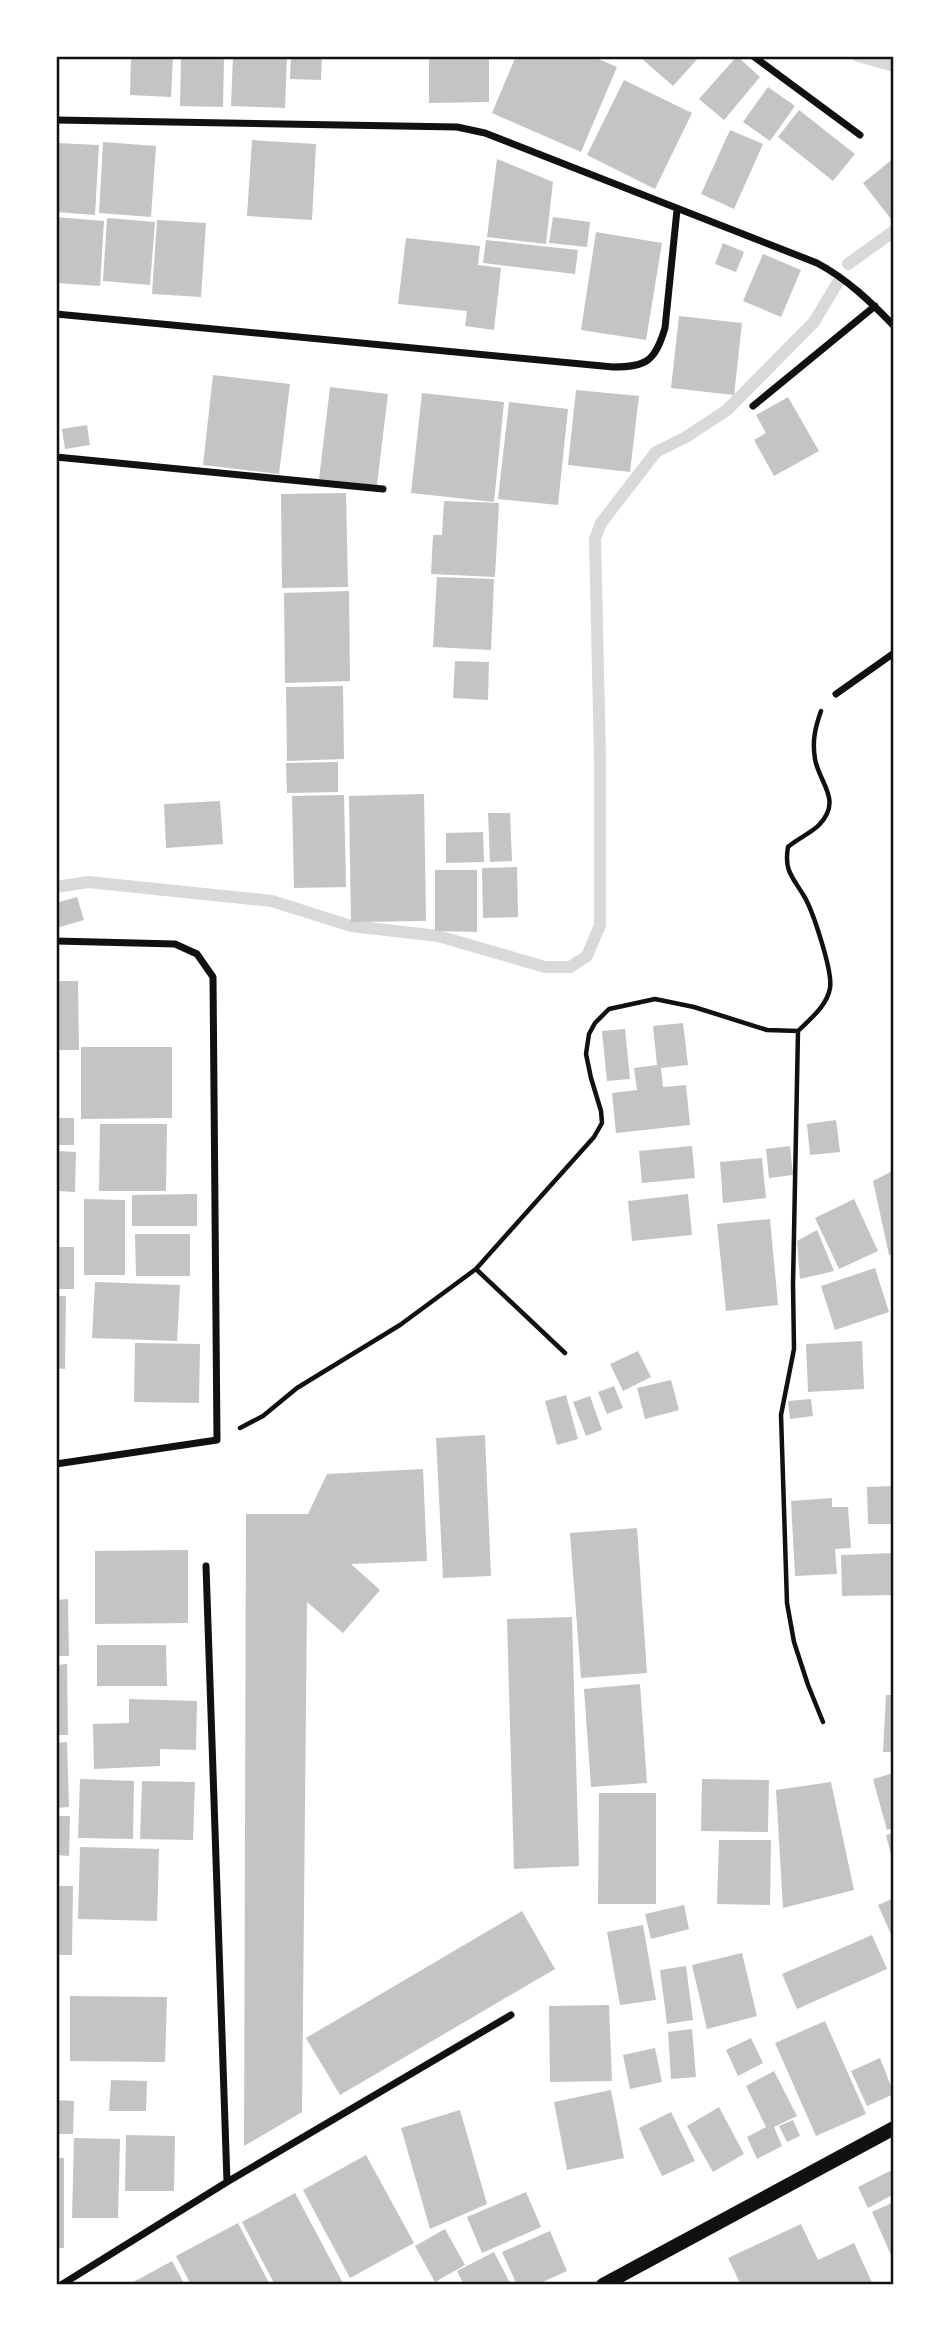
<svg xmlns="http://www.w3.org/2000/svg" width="950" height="2341" viewBox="0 0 950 2341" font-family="'Roboto Condensed',sans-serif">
<rect width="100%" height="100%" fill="#fff"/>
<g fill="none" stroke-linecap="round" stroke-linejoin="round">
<path stroke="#d9d9d9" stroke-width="12" d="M858,56L894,66
M848,264L894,231
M56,887L88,882L272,901L351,926L438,936L545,967H570L587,956L600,925V758L595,539L601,523L656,452L686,437L727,410L814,322L838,282"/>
</g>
<path fill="#c4c4c4" d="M131,56H173L171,97L130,95Z
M181,56H224L223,107L180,106Z
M233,56H287L285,108L231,106Z
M291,56H322L321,80L290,79Z
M429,56H489V102L429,103Z
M516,56H592L617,67L581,152L492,113Z
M643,56H700L673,86L641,58Z
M737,56L760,77L724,120L699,99Z
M624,80L692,113L655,189L587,155Z
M768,87L795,106L770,141L743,122Z
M799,110L855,154L833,181L778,137Z
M730,130L763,144L734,209L701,194Z
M252,140L316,144L312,220L247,216Z
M103,142L156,146L151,217L99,213Z
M56,143L99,145L95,215L56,212Z
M894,158V223L863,183Z
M497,159L553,182L546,244L487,237Z
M56,217L104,221L100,286L56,283Z
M553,217L590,222L587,247L549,243Z
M107,218L155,222L150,285L103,281Z
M157,220L206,223L201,297L152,294Z
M596,232L662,243L646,340L581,330Z
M406,238L480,246L478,265L501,268L494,330L465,326L467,311L398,304Z
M486,240L578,250L575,274L483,263Z
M723,243L744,252L736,272L715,264Z
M763,254L801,270L781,317L743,301Z
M679,316L742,323L734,395L671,388Z
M213,375L290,384L279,474L203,465Z
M330,387L388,394L377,485L319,479Z
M576,390L639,396L630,472L568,465Z
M422,393L504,402L494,502L411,493Z
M788,397L819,451L774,476L754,440L766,433L756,415Z
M509,402L568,409L558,505L498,499Z
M87,425L90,445L65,449L62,429Z
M346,493L348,587L282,588L281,494Z
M444,501L499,503L495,577L431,574L433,535H442Z
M437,577L494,579L491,650L433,647Z
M349,591L350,681L285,683L284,593Z
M455,661L489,662L488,700L453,698Z
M343,686L344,759L287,761L286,687Z
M338,762V792L287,793L286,763Z
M424,794L426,921L351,922L349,796Z
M344,795L346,887L294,888L292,796Z
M220,801L223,844L166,848L164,804Z
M488,813H510L512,861L490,862Z
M483,832L484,862L446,863V833Z
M517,867L518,917L483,918L482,868Z
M435,870H477V932L435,931Z
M77,897L84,920L56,928V903Z
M56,981H78L79,1050H56Z
M683,1023L688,1065L661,1068L663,1087L686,1085L690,1125L616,1133L612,1093L637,1090L634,1068L657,1065L653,1026Z
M625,1029L630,1079L607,1081L602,1031Z
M81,1047H172V1118L81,1119Z
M56,1118H74V1145H56Z
M836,1120L840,1152L810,1155L807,1124Z
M100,1124H167L166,1191H99Z
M692,1146L695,1178L642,1183L639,1151Z
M790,1146L793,1175L769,1178L766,1149Z
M56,1151L76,1152L75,1192L56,1191Z
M762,1158L766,1198L723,1203L720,1162Z
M894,1170V1254L889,1255L873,1181Z
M197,1194V1226H132V1195Z
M688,1194L692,1235L632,1241L628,1201Z
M84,1199L125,1200V1275H84Z
M854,1199L878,1251L839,1269L815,1218Z
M770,1219L778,1305L726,1311L717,1224Z
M817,1230L834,1271L800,1279L797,1241Z
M135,1234H190V1276H136Z
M56,1247H74V1289H56Z
M875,1268L889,1312L835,1330L821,1286Z
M95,1282L180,1285L177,1341L92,1338Z
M56,1296H66L65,1369L56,1368Z
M862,1341L864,1389L808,1392L806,1344Z
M135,1343L200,1344L199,1403L134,1402Z
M638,1351L651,1377L623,1391L610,1364Z
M671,1380L679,1410L645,1419L637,1388Z
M614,1386L623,1408L607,1414L598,1392Z
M566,1395L578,1439L557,1445L545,1401Z
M590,1396L602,1430L586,1436L573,1402Z
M811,1399L813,1416L790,1419L788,1401Z
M485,1435L491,1576L443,1578L436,1438Z
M423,1469L427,1561L351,1564L380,1590L343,1633L307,1602L302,2112L244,2146L246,1514H308L327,1474Z
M894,1486V1524H868L867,1487Z
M832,1498V1507H848L851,1548L835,1549L837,1574L795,1576L791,1501Z
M637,1528L647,1673L581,1678L570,1533Z
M188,1550V1623L95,1624V1551Z
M894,1553V1595L842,1596L841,1555Z
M68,1599L69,1656H56V1600Z
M572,1617L579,1866L514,1869L507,1619Z
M97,1645H166L167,1686H97Z
M67,1664L68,1735H56V1665Z
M640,1684L647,1783L591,1787L584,1689Z
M886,1695H894V1752H883Z
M129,1699L197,1701L196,1750L160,1749V1766L94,1769L93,1724L129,1723Z
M67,1742L69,1807L56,1808V1743Z
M894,1773V1828L887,1830L873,1779Z
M80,1779L134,1781L133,1839L78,1838Z
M702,1779L769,1780L768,1832L701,1831Z
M142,1781L195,1782L193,1840L140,1839Z
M831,1782L854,1890L783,1908L776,1790Z
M599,1793H656V1904H598Z
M56,1816H70L69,1856L56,1855Z
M894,1833V1863H893L886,1835Z
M719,1840H771L770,1905L717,1904Z
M80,1847L159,1849L157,1921L78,1919Z
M56,1886H73L72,1955H56Z
M894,1898V1941L878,1905Z
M684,1905L689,1929L651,1939L645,1914Z
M522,1911L555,1969L340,2095L306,2038Z
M643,1925L656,2000L620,2005L607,1932Z
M872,1935L887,1969L797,2009L782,1974Z
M742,1953L757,2016L707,2029L692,1965Z
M686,1966L693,2020L667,2024L660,1970Z
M70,1996L167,1997L165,2062L70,2061Z
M609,2005L612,2081L550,2082L549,2006Z
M825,2021L866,2114L816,2136L775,2043Z
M692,2029L696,2077L671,2079L668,2032Z
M751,2038L763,2063L738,2076L726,2050Z
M655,2048L662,2082L630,2089L623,2055Z
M880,2058L894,2094L867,2106L851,2071Z
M774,2071L797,2116L774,2127L782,2146L757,2159L747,2137L766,2127L746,2086Z
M111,2080L147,2081L146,2111H109Z
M611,2090L624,2158L567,2170L554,2102Z
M56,2100L74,2101L73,2134H56Z
M719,2107L744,2154L713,2172L687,2126Z
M460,2110L487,2204L430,2229L401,2128Z
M671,2112L695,2161L662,2176L639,2128Z
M793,2120L800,2136L787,2142L779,2126Z
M126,2135L175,2136L174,2191H125Z
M74,2138L120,2139L118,2218H72Z
M366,2155L414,2243L350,2278L303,2190Z
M56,2158H64V2248H56Z
M894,2169V2194L868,2208L858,2187Z
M526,2192L541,2227L482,2253L467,2217Z
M295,2193L344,2285H275L242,2222Z
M894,2202V2262L872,2212Z
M238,2223L270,2285H191L176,2256Z
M801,2224L818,2260L854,2243L873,2285H741L728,2258Z
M445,2229L465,2265L435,2282L415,2246Z
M550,2231L567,2271L536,2285H517L502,2252Z
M494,2252L511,2285H464L457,2271Z
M172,2261L185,2285H128Z"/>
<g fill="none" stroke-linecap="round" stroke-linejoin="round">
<path stroke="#111" stroke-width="4.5" d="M821,711C815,728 812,741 815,759C819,783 843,800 819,825C811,833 797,839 788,847C784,871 792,876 804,896C813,911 833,972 830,988C827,1006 810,1019 798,1031L793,1284L794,1349L781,1415L787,1603L794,1642L808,1685L823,1722
M476,1269L565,1353
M240,1428L263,1416L297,1388L400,1325L476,1269L594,1137L602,1123L601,1111L591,1078L586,1054L589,1034L595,1023L609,1009L655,999L694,1007L767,1030L798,1031"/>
<path stroke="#111" stroke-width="7" d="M753,56L860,135
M56,120L457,127L485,133L817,263C847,279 871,302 894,326
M56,314L613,367C647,367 655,361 665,328L677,210
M753,406L875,306
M56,457L383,489
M836,694L894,653
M56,941L175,944L197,954L213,977L217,1440L56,1464
M206,1566L227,2182
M61,2285L227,2182L511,2015"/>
<path stroke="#111" stroke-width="14" d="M603,2285L894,2128"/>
</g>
<rect width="950" height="2341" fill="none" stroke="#ffffff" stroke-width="116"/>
<rect x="58" y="58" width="834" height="2225" fill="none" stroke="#111" stroke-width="2.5"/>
</svg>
